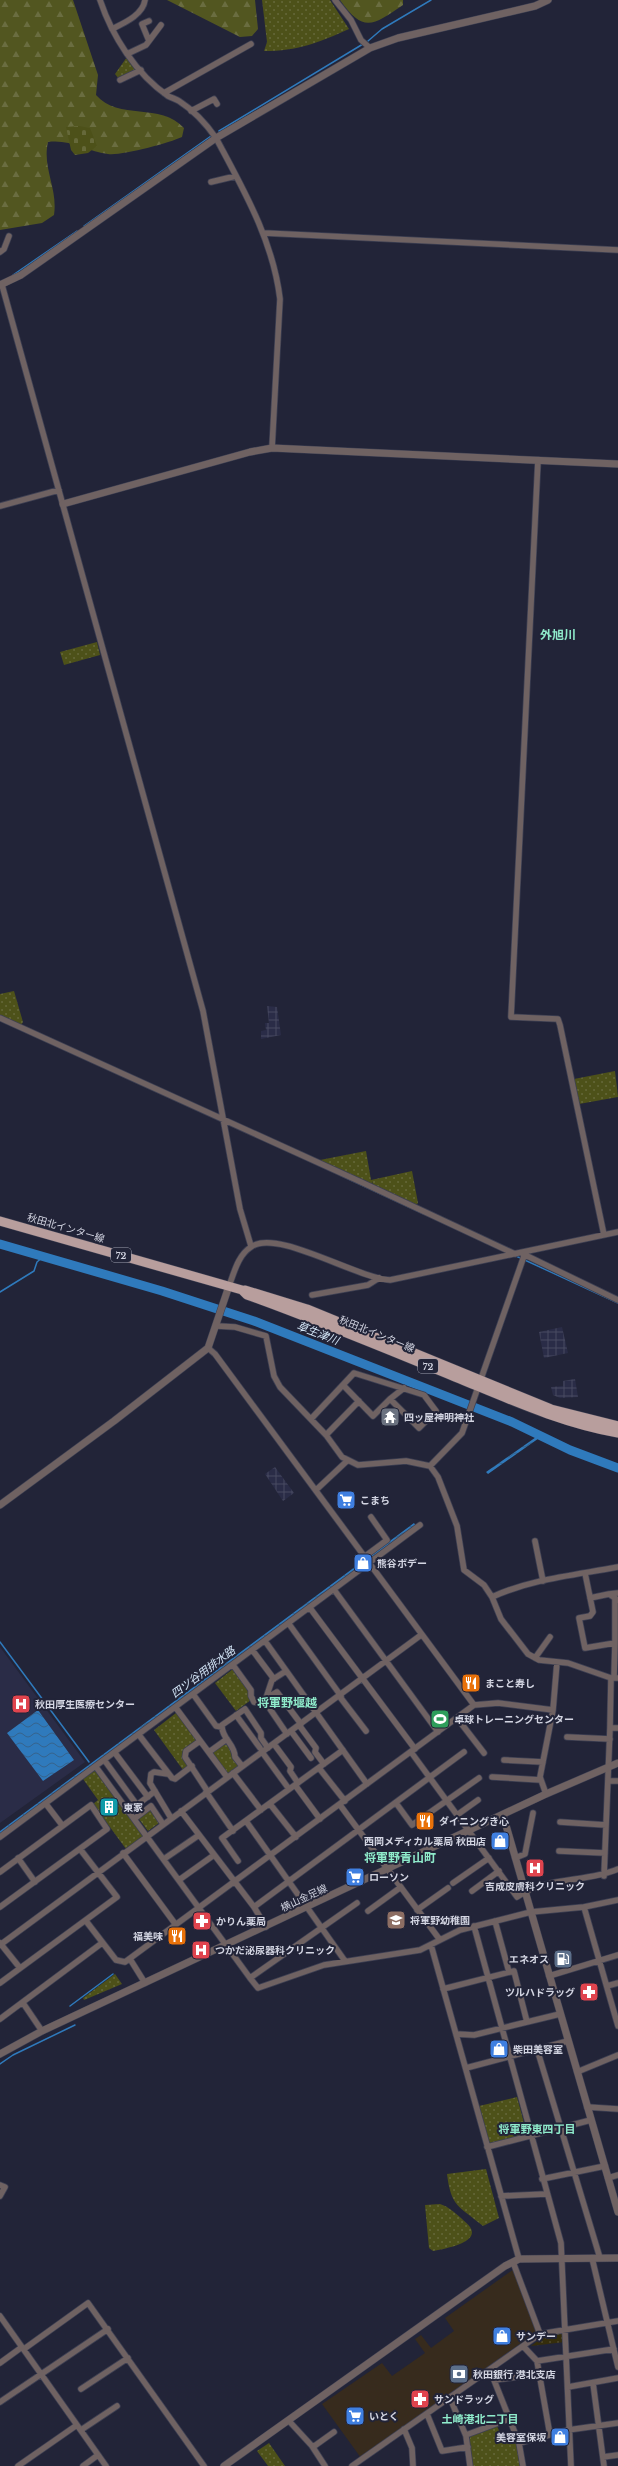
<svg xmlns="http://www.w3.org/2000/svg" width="618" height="2466" viewBox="0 0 618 2466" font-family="'Libre Baskerville','Noto Sans JP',serif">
<defs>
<pattern id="industrial-grid" width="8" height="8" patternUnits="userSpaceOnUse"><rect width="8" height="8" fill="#2a2c47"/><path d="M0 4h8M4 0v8" fill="none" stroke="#484a61"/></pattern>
<pattern id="green-dots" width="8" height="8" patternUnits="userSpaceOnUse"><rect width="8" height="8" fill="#4d5119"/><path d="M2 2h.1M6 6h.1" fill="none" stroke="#66693a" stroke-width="1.8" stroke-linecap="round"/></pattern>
<pattern id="forest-firs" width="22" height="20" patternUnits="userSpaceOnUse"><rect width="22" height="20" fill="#525620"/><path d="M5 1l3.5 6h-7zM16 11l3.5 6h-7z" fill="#6a6d40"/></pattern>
<pattern id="sand-dots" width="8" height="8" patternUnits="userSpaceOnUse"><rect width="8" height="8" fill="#352d0c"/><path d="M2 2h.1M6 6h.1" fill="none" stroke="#514b2f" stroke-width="1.8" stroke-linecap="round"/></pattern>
<pattern id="cemetery-stones" width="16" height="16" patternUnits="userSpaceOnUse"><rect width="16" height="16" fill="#4d5119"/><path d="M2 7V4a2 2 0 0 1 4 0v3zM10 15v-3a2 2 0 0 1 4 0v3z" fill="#66693a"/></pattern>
<pattern id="water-waves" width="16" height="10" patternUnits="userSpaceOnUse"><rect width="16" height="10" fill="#2f7abc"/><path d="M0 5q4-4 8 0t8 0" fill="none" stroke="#35638c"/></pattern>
</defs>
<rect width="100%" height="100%" fill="#222438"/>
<path fill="#372b1d" d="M514,2269L538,2331L361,2458L322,2404L382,2363L392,2376L425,2353L415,2339L421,2335L431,2348L454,2331L445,2318Z"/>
<path fill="url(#industrial-grid)" d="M267,1006L277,1007L281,1035L261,1039V1031L266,1030L265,1023H269Z
M562,1327L568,1353L544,1358L539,1332Z
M575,1379L578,1397L560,1398L553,1395L551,1387L563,1386V1381Z
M275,1467L294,1493L283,1501L265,1474Z"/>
<path fill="#2a2c47" d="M0,1647L85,1762L0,1823Z"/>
<path fill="url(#green-dots)" d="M262,0H330L349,29C318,43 298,51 264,51L267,42Z
M127,57L138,68L119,79L115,74Z
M97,642L100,655L64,665L60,652Z
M14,991L23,1022L21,1025L0,1016V994Z
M615,1071L618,1097L579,1104L574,1079Z
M366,1151L371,1180L412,1171L418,1203L416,1205L373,1185L372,1181V1185L320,1160Z
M233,1669L248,1691L251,1700L236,1711L215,1683Z
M176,1713L196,1740L184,1749L183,1758L189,1766L183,1770L154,1730Z
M226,1742L239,1766L228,1774L212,1753Z
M95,1770L143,1836L126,1849L93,1804L98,1800L83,1779Z
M150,1810L159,1823L148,1831L139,1819Z
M115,1974L122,1984L84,2000L83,1998Z
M517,2097L527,2134L489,2144L479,2106Z
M486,2169L499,2218L483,2226C459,2206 451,2207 447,2174Z
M440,2204C449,2207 454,2212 461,2218C464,2221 468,2224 470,2227C481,2243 442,2249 433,2251L429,2248L425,2205Z
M497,2426L501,2435L511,2432L517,2444L520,2466H472L469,2440L471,2436Z
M269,2443L285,2466H268L257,2451Z"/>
<path fill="url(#forest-firs)" d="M0,0H73L98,75L96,95C118,121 161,102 184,128L182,137C169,143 121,156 108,154C86,151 70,139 48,142C42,168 58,188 54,215L42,223L0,230Z
M167,0H255L258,29L252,36L240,37Z
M340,0H403V5C373,25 364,34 340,0Z"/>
<path fill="url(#sand-dots)" d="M564,2331L565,2342L531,2346L547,2334Z"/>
<path fill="url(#cemetery-stones)" d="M79,126L90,128L97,146L88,153L75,155L71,150L66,127Z"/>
<path fill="url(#water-waves)" d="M539,1435L542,1436L488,1474L486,1472Z
M414,1523L416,1526L0,1835V1831Z
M38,1710L74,1760L43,1781L7,1733Z"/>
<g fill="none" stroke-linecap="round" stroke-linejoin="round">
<path stroke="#2f7abc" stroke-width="1.5" d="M368,41L382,29L431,0
M219,131L363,44
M84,226L211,136
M13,275L77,231
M340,1175L424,1214
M516,1256L618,1303
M0,1292L34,1271L37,1262L44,1256
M0,1642L89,1762
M70,2006L113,1974
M0,2064L13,2055L75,2025"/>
<path stroke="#2f7abc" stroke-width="9" d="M0,1244L162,1291L254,1321L512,1422L570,1450L618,1468"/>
<g stroke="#3e4053" stroke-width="7">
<path id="minor" d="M100,0C112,36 136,74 168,96C172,98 176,99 179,101C193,110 207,125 216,138C243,189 273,240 280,299L272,448
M335,0L351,20L361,40L370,48
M112,29C124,23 143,15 145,0
M149,41L161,25
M127,54L146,45L149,41L142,24L149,21
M120,80L141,70
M164,93L251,44
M191,111L214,99L217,104
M211,182L236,176
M264,233L618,250
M0,252L4,249L9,236
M2,285L203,1011L240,1209L251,1246
M538,460L511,1017L558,1019L560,1025L604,1235
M0,506L59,490
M0,1018L361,1182L515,1254
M523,1254L618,1300
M229,1286C234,1273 238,1255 251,1247C276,1228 356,1278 390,1280L618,1232
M312,1295L368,1285L379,1278
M217,1326L235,1327L266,1336L274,1376L280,1387L326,1435L342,1457L358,1465L406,1461L430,1466L438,1477L457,1526L464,1570L484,1585L492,1597L501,1619L528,1654L539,1660L568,1663L611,1678H618
M208,1348L215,1354L474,1705
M343,1385L373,1416L390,1399
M311,1419L354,1373L424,1395L436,1411L419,1428L390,1399L404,1388
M326,1435L359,1401
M430,1466L462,1433L524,1256
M316,1490L348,1460
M535,1541L543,1581
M364,1557L387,1540L371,1517
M585,1573L593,1612L590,1616L579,1618L585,1648L615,1643V1599
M335,1591L438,1732
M492,1597C531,1579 576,1575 618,1567
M590,1598L609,1594
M618,1600L609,1594L618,1593
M310,1608L415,1749
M289,1624L341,1696
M265,1641L367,1784
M253,1651L274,1679
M535,1658L550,1637
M233,1665L251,1690V1696L254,1702L258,1703L277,1692L301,1724
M614,1678L615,1643
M193,1694L216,1726L222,1727
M340,1697L366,1731
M266,1698L272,1680L286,1671
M176,1708L227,1777
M270,1709L287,1734
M236,1715L260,1748
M457,1718L484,1753
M299,1725L316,1748L315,1752L324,1764
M610,1728L611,1678
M291,1731L311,1758
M139,1735L172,1778L175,1779L192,1766
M567,1737L610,1739
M200,1741L186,1751L185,1757L208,1792
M274,1744L291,1767L290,1771L298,1783
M209,1752L227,1739
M262,1752L421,1635
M411,1752L517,1897C547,1876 586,1883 618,1869
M115,1753L148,1797
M504,1760L543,1762
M105,1761L137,1805L155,1791
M242,1766L235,1757C235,1744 221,1738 222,1725L245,1709L261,1733V1738L268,1748
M96,1767L250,1978L357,1903
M319,1768L345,1801
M233,1773L261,1810
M168,1774L154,1772L151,1774L150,1783L171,1818
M492,1777L541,1780
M609,1781H618
M295,1785L320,1819
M206,1792L233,1831
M546,1794L540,1777L553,1710L557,1662
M396,1803L412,1825L479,1778
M46,1804L62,1825
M270,1804L296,1837
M340,1805L440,1940
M181,1811L254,1907
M457,1815L478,1800
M134,1819L151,1806L163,1824
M246,1821L345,1961
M560,1822L606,1825
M0,1837L420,1525
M559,1851L605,1853
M123,1853L176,1925
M18,1858L35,1882
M515,1858L525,1854L533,1813
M164,1859L199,1835
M238,1861L222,1838L343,1750
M0,1872L91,1805L107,1829L0,1907
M604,1876L610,1728H618
M179,1880L214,1855
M453,1883L489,1858
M472,1891L499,1871
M584,1907L618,2026
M417,1910L448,1888
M368,1911L401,1887
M86,1921L116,1960L125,1962L474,1705L498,1703L553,1710
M495,1921L509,1972
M474,1926L561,2243L571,2466
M266,1927L254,1907L464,1752
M0,1943L20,1968
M0,1945L262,1752L289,1789
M431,1945L519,2259
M130,1959L145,1983
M549,1976L618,1955
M250,1978L258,1988L324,1965L420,1950L460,1930L531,1912L584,1907L618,1900
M0,1983L117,1897L80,1849
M607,1986L618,1983
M443,1989L514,1971L527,2022
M23,2003L42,2031
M0,2019L102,1943
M456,2034L474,2035L560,2014
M537,2049L600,2258
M466,2068L568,2041
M577,2072L618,2055
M587,2107L618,2109
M487,2147L591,2120
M608,2178L618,2175
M542,2179L605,2166
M0,2185L5,2187L0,2196
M501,2196L546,2194
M592,2258L618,2367
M513,2262L540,2334
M0,2316L106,2466
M523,2346L537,2361L550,2435
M24,2349L88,2303L204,2466
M537,2361L614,2349
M0,2363L22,2347
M490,2370L519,2443L523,2466
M494,2380L539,2374
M593,2383L604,2466
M568,2387L618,2378
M81,2389L128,2358
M450,2398L466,2436L470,2466
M0,2402L108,2329
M427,2414L442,2451L468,2447
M289,2421L312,2446L325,2466
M404,2429L412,2448L413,2466
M81,2430L117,2406
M466,2435L509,2419
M519,2443L568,2430L618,2423
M313,2447L334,2432
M603,2457L618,2455
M18,2466L77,2425
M83,2466L98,2455
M352,2466L540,2334L618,2321"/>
</g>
<g stroke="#3e4053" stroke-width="8">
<path id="tertiary" d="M0,285L21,275L216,138L370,48L398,38L535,6L548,0
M63,504L250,452L272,448L618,464
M0,1505L114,1421L208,1348L229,1286
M503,1815L618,2212
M0,2054L42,2031L546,1794L618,1763
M519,2259L618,2258
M224,2466L505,2266L519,2259"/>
</g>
<g stroke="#3e4053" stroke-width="10">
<path id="primary" d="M0,1221L242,1290L247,1295C317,1320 386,1349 455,1377C509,1399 561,1423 618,1433
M245,1290L307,1309L551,1409L618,1426"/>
</g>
<use href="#minor" stroke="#6f6262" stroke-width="5.5"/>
<use href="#tertiary" stroke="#6f6262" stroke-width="7"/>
<use href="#primary" stroke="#b89e9d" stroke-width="9"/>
</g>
<defs>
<g id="temple-square" transform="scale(1)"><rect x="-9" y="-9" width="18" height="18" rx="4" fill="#6b7280" stroke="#222438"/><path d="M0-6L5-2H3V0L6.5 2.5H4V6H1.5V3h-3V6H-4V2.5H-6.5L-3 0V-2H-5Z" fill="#fff"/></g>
<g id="supermarket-square" transform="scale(1)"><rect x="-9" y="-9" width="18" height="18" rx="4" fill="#3f7fe0" stroke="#222438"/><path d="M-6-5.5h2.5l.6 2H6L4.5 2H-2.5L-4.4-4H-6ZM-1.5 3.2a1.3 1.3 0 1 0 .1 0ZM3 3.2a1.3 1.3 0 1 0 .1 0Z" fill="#fff"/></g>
<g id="shop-square" transform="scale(1)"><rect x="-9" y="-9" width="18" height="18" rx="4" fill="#3f7fe0" stroke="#222438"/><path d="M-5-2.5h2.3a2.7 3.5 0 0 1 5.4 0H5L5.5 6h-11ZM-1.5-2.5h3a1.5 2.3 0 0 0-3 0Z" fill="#fff"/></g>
<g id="restaurant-square" transform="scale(1)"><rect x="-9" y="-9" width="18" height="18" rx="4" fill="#e8710a" stroke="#222438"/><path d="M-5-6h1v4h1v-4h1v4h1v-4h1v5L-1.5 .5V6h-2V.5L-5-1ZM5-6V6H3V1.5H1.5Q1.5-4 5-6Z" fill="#fff"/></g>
<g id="hospital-square" transform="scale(1)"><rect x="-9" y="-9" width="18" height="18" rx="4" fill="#e0444e" stroke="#222438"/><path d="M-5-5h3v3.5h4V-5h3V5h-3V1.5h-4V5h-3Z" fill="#fff"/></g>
<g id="stadium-square" transform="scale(1)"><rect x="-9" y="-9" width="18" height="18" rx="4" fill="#2e9e5b" stroke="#222438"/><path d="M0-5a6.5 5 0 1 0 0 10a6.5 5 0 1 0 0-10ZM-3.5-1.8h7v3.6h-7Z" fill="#fff"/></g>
<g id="building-square" transform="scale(1)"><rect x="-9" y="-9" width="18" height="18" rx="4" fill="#0f9aa8" stroke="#222438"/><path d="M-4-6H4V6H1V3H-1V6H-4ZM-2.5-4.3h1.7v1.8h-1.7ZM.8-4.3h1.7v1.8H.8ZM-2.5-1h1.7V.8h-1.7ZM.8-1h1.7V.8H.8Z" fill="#fff"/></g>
<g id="school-square" transform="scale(1)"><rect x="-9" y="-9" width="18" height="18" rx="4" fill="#8d6e63" stroke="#222438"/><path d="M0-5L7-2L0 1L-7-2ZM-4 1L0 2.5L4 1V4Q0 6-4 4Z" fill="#fff"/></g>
<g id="pharmacy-square" transform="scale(1)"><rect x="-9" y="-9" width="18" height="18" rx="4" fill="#e0444e" stroke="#222438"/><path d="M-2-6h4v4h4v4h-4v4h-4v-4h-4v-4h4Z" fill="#fff"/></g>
<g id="fuel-square" transform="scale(1)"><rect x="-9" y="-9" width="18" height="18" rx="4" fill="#5c6f8a" stroke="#222438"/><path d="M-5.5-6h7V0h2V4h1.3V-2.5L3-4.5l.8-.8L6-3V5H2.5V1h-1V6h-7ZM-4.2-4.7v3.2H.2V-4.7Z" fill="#fff"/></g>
<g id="bank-square" transform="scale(1)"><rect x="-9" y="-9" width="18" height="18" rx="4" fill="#5c6f8a" stroke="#222438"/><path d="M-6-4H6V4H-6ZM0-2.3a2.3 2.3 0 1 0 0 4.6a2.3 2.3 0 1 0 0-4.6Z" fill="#fff"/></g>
</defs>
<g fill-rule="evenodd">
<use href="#temple-square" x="390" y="1417"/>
<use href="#supermarket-square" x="346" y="1500"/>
<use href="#shop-square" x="363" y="1563"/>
<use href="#restaurant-square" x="471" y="1683"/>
<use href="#hospital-square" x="21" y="1704"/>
<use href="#stadium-square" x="440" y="1719"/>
<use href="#building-square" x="109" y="1807"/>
<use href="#restaurant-square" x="425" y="1821"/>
<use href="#shop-square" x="500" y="1841"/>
<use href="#hospital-square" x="535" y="1868"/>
<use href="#supermarket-square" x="355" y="1877"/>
<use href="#school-square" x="396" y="1920"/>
<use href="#pharmacy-square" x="202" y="1921"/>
<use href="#restaurant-square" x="177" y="1936"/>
<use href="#hospital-square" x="201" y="1950"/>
<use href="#fuel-square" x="563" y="1959"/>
<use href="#pharmacy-square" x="589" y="1992"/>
<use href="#shop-square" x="499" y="2049"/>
<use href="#shop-square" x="502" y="2336"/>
<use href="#bank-square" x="459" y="2374"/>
<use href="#pharmacy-square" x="420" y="2399"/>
<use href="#supermarket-square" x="355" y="2416"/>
<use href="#shop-square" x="560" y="2437"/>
</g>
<g text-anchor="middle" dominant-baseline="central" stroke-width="4" stroke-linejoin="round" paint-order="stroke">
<g fill="#222438" stroke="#9ea0af" stroke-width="1">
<rect x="111" y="1248" width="20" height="14" rx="3"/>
<rect x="418" y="1359" width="20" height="14" rx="3"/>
</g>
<g font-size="9" font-weight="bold" fill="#d3d5e2">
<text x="121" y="1255">72</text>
<text x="428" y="1366">72</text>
</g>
<g font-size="10" fill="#d3d5e2" stroke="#222438">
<text transform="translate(66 1228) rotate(16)">秋田北インター線</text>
<text transform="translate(377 1334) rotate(22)">秋田北インター線</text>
<text transform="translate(304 1898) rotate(-25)">横山金足線</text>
</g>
<g font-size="10" font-weight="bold" fill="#d3d5e2" stroke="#222438" text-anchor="start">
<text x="404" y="1417">四ッ屋神明神社</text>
<text x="360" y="1500">こまち</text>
<text x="377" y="1563">熊谷ボデー</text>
<text x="485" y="1683">まこと寿し</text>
<text x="35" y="1704">秋田厚生医療センター</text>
<text x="454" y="1719">卓球トレーニングセンター</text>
<text x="123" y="1807">東家</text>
<text x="439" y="1821">ダイニングき心</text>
<text x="486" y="1841" text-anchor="end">西岡メディカル薬局 秋田店</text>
<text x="369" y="1877">ローソン</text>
<text x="535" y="1886" text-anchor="middle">吉成皮膚科クリニック</text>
<text x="410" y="1920">将軍野幼稚園</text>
<text x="216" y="1921">かりん薬局</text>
<text x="163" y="1936" text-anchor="end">福美味</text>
<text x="215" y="1950">つかだ泌尿器科クリニック</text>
<text x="549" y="1959" text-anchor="end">エネオス</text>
<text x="575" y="1992" text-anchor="end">ツルハドラッグ</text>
<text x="513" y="2049">柴田美容室</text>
<text x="516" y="2336">サンデー</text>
<text x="473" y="2374">秋田銀行 港北支店</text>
<text x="434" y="2399">サンドラッグ</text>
<text x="369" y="2416">いとく</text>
<text x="546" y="2437" text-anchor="end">美容室保坂</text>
</g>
<g font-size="11" font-style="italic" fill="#d3e5f7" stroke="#222438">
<text transform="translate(318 1333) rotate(21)">草生津川</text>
<text transform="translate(203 1672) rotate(-37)">四ツ谷用排水路</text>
</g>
<g font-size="11" font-weight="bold" fill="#8febcb" stroke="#222438">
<text x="537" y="2129">将軍野東四丁目</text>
<text x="480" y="2419">土崎港北二丁目</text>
</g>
<g font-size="12" font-weight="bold" fill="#8febcb" stroke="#222438">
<text x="558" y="634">外旭川</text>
<text x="287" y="1702">将軍野堰越</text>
<text x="400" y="1857">将軍野青山町</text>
</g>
</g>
</svg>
